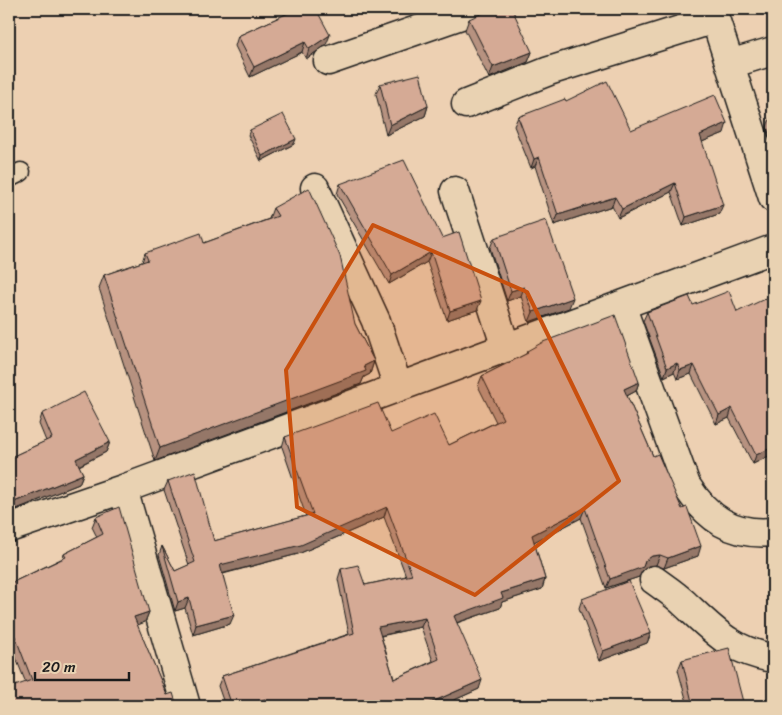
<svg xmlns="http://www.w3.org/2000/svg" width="782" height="715" font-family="Sriracha,sans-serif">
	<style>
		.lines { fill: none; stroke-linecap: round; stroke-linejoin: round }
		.service-casing { stroke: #1c1c1c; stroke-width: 21 }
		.minor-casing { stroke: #1c1c1c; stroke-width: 31 }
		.service { stroke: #e9d2b2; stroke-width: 18 }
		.minor { stroke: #e9d2b2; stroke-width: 28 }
		.wall { fill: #b79280; stroke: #1c1c1c; fill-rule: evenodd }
		.shaded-wall { fill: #957768; stroke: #1c1c1c }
		.building { fill: #d5aa95; stroke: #1c1c1c; fill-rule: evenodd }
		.marked { fill: #c9500e; fill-opacity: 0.2; stroke: #c9500e; stroke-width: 4; stroke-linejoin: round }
	</style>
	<rect width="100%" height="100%" fill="#edd0b2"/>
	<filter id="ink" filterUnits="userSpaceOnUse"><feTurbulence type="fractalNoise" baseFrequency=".02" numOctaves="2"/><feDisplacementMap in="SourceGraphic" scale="10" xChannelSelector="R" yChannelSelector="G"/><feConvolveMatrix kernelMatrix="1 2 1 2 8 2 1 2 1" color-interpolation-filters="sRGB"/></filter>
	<g filter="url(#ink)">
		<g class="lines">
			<defs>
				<path id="service" d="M9,178L21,172"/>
				<path id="minor" d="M712,9L773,198
					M328,61L478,9
					M730,64L773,51
					M466,104L549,71L715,19
					M315,188L376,321L398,387
					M455,191L506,348
					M621,305L686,485C707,518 732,536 773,532
					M123,489L186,706
					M9,528L123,489L773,249
					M654,580C665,588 676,595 685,604C714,631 733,652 773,658"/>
			</defs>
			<use href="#service" class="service-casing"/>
			<use href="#minor" class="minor-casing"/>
			<use href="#service" class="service"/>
			<use href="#minor" class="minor"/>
		</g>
		<path class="wall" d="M297,9L326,45L306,59L302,52L250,77L235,46L238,36Z
			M469,19L532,52L528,62L489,78L465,30Z
			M380,84L428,106L425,116L386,135L376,94Z
			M566,101L631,130L724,133L702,142L719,214L683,226L671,192L618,218L612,206L554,225L535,166L531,168L514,126L518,117Z
			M773,117V148L767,127L770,118Z
			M250,130L294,144L261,161L248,135Z
			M340,184L442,238L477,310L447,320L427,262L389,284L337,194Z
			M273,208L355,324L374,361L370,374L364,377L361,384L155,461L99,288L104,275L142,262L145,253L204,243L269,219Z
			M494,238L569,308L529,322L521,296L507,301L490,248Z
			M693,305L773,454L753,464L729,418L716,424L691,374L677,379L674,372L664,377L643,321L647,312Z
			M527,351L639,382L636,391L627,396L653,456L698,556L664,568L656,565L648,566L642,571L639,577L606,588L581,518L534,542L545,579L542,589L502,602L500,608L457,623L479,689L441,706H225L218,686L222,676L349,634L338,579L341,569L365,585L406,576L384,517L298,554L223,574L230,624L193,635L185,608L175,611L159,555L162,546L175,571L189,565L164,490L168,481L214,541L306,516L282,447L285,437L391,433L449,445L496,422L478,386L482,376L526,354ZM421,627L433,661L394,679L381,636Z
			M42,414L110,442L106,452L79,466L83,474L79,484L9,512V458L46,441L39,424Z
			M96,517L149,612L145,622L137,625L167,695L177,706L26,683L11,646L9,647V584L63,558L64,554L97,537L92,527Z
			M582,599L651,633L647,643L599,661L579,608Z
			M682,660L743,702L741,706H688L678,670Z"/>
		<path class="shaded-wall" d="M330,35L326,45L306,59L309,49Z
			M305,42L302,52L250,77L254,67Z
			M532,52L528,62L489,78L493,67Z
			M428,106L425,116L386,135L390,125Z
			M727,123L724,133L697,144L700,135Z
			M296,139L294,144L261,161L262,156Z
			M539,157L535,166L531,168L534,159Z
			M675,183L671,192L618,218L622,209Z
			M615,197L612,206L554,225L558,215Z
			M723,205L719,214L683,226L686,217Z
			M431,252L427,262L389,284L392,275Z
			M524,287L521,296L507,301L511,291Z
			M573,298L569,308L529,322L533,312Z
			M481,301L477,310L447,320L450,311Z
			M374,361L370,374L364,377L361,384L155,461L160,448L364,366Z
			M677,363L674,372L664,377L667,368Z
			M694,365L691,374L677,379L680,370Z
			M639,382L636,391L621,399L624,389Z
			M732,408L729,418L716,424L719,415Z
			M110,442L106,452L72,469L76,459Z
			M773,447V454L753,464L756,455Z
			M83,474L79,484L9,512V504Z
			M387,507L384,517L298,554L217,575L220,565Z
			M585,508L581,518L528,545L532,535Z
			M701,546L698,556L664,568L668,558Z
			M660,555L656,565L648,566L642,571L639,577L606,588L610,579L645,561L652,556Z
			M545,579L542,589L502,602L500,608L450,625L454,616L501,593Z
			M189,598L185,608L175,611L178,602Z
			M149,612L145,622L130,628L134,617Z
			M234,615L230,624L193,635L196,625Z
			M425,618L421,627L374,637L378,627Z
			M651,633L647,643L599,661L603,651Z
			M15,636L11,646L9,647V637Z
			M482,680L479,689L441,706H423Z
			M265,699L262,706H243Z
			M743,702L741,706H724Z"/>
		<path class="building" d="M297,9H316L330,35L309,49L305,42L254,67L238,36Z
			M492,9H512L532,52L493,67L469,19Z
			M420,74L428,106L390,125L380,84Z
			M607,81L631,130L715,95L727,123L700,135L723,205L686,217L675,183L622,209L615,197L558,215L539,157L534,159L518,117L565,99L566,101Z
			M283,114L296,139L262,156L250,130Z
			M773,117V128L770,118Z
			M404,160L442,238L459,232L481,301L450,311L431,252L392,275L340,184Z
			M309,188L340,256L355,324L374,361L364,366L366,371L160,448L104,275L148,260L145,253L201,233L204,243L278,216L273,208Z
			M546,220L573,298L533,312L524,287L511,291L494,238Z
			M729,291L737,312L773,295V447L756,455L732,408L719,415L694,365L680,370L677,363L667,368L647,312L689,296L693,305Z
			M615,315L639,382L624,389L653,456L658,454L682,509L687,507L701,546L668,558L660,555L652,556L645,561L643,567L610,579L585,508L532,535L545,579L501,593L503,598L454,616L482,680L423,706H267L265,699L243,706H232L222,676L354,633L341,569L358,565L365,585L412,575L387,507L301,545L220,565L234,615L196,625L189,598L178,602L162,546L175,571L195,562L168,481L195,471L214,541L313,514L285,437L378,403L391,433L434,414L449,445L503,419L482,376L528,353L527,351L543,342ZM425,618L439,659L394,679L378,627Z
			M84,392L110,442L76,459L83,474L9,504V458L52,438L42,414Z
			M119,507L149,612L134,617L167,695L173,693L177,706H9V688L32,680L15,636L9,637V584L66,557L64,554L103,534L96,517Z
			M629,581L651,633L603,651L582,599Z
			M729,648L743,702L724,706H693L682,660Z"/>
	</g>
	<path class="marked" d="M373,225L527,292L619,481L475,595L297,507L286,370Z"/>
	<rect width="782" height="715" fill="none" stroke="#e9d2b2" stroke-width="30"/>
	<rect x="15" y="15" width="752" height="685" fill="none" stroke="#1c1c1c" stroke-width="2" filter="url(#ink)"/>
	<path d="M35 672v8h94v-8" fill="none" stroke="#1c1c1c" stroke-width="2.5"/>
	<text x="42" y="672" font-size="15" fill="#1c1c1c" stroke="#e9d2b2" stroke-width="4" paint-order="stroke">20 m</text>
</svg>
